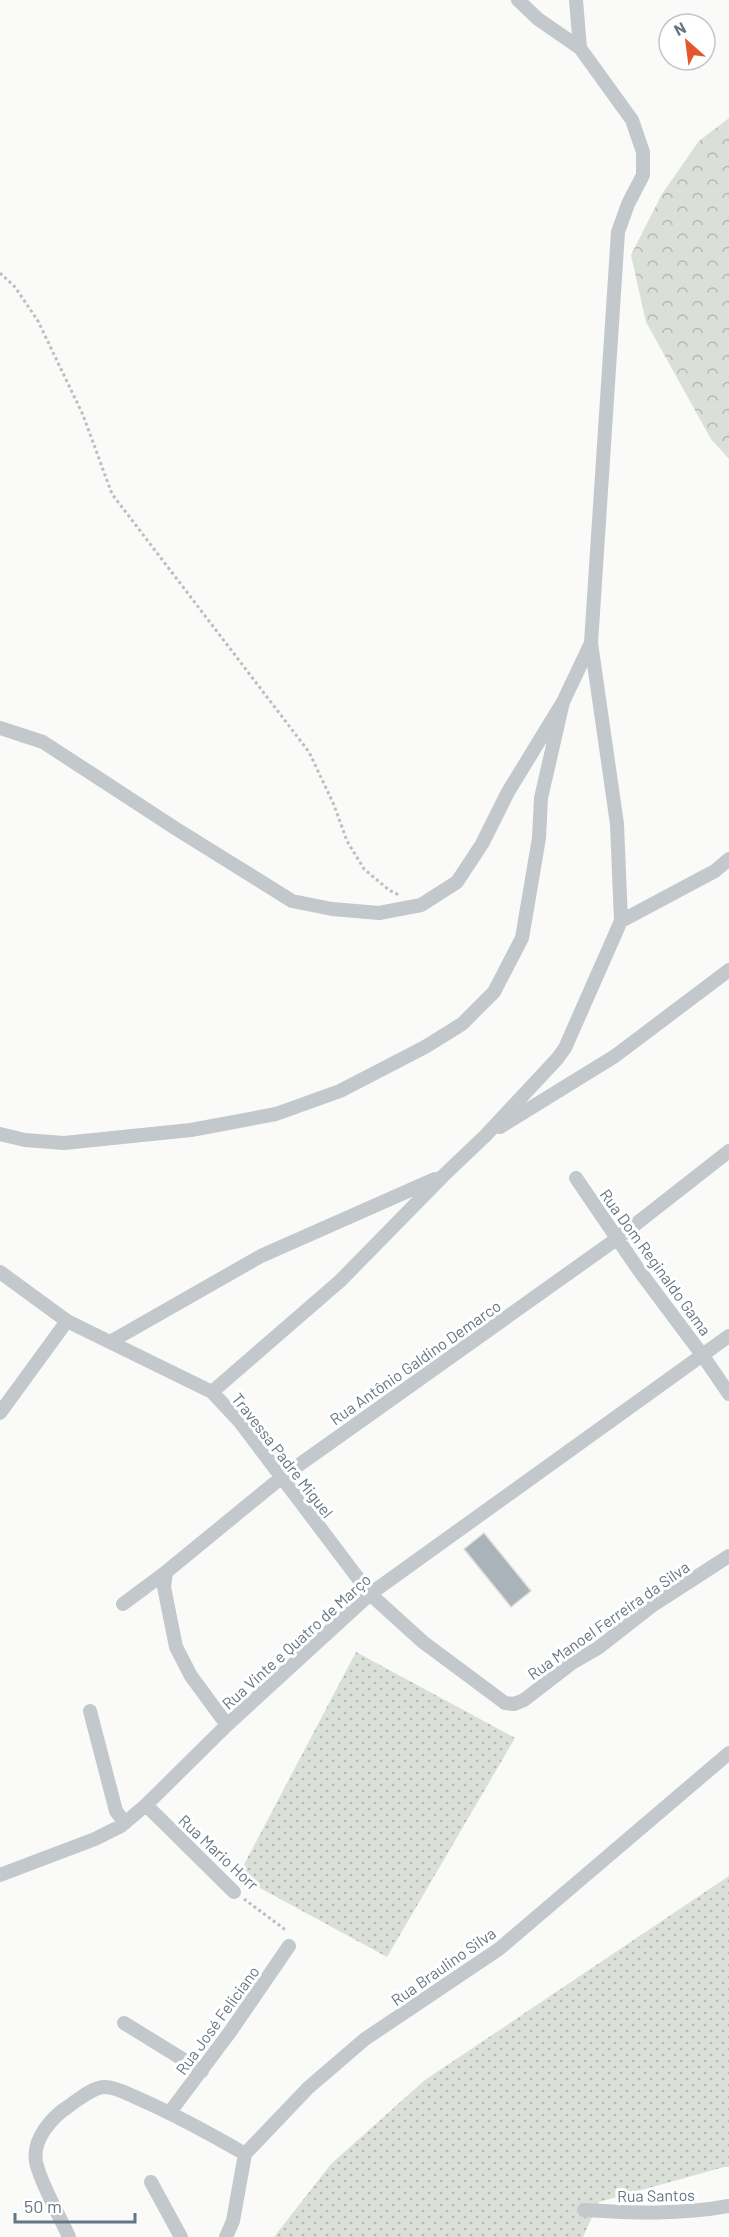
<svg xmlns="http://www.w3.org/2000/svg" width="729" height="2237" font-family="Barlow,sans-serif">
	<style>
		.forest { fill: url(#forest-crowns) }
		.park { fill: url(#park-dots) }
		.building { fill: #aab3b9; stroke: #dcdcda; stroke-width: 1.5 }
		.lines { fill: none; stroke-linecap: round; stroke-linejoin: round }
		.path { stroke: #bbbfc2; stroke-width: 3; stroke-dasharray: 3 3; stroke-linecap: butt }
		.minor { stroke: #c3c8cc; stroke-width: 14 }
		.labels { text-anchor: middle; dominant-baseline: central; stroke-width: 6; stroke-linejoin: round; paint-order: stroke }
		.street-label { font-size: 16px; fill: #657683; stroke: #fff }
	</style>
	<defs>
		<pattern id="forest-crowns" width="20" height="18" patternUnits="userSpaceOnUse" patternTransform="scale(1.5)"><rect width="20" height="18" fill="#dadfd7"/><path d="M2 6a3 3 0 1 1 6 0M12 15a3 3 0 1 1 6 0" fill="none" stroke="#b4b9b4"/></pattern>
		<pattern id="park-dots" width="8" height="8" patternUnits="userSpaceOnUse" patternTransform="scale(1.5)"><rect width="8" height="8" fill="#dadfd7"/><path d="M2 2h.1M6 6h.1" fill="none" stroke="#b4b9b4" stroke-width="1.8" stroke-linecap="round"/></pattern>
	</defs>
	<rect width="100%" height="100%" fill="#fafaf8"/>
	<path class="forest" d="M729,118V459L711,439L646,322L631,255L662,194L699,141Z"/>
	<path class="park" d="M356,1652L515,1738L387,1957L238,1876Z
		M729,1876V2167H724L599,2202L583,2237H274L331,2164L425,2080Z"/>
	<path class="building" d="M484,1533L531,1591L511,1607L464,1549Z"/>
	<g class="lines">
		<path class="path" d="M0,273L15,287L38,321L83,415L112,494L309,752L334,805L347,841L364,869L389,890L399,895
			M244,1899L287,1931"/>
		<path class="minor" d="M576,0L580,48
			M0,728L43,742L178,830L292,901L332,909L379,913L421,905L457,882L482,844L508,792L563,702L591,643
			M621,921L715,871L729,859
			M500,1127L615,1056L729,970
			M0,1134L25,1140L64,1143L191,1130L276,1114L340,1091L425,1047L462,1024L494,992L522,938L539,838L541,798L563,702
			M576,1178L638,1269L703,1356L729,1394
			M0,1272L67,1321L212,1392L240,1422L370,1594L423,1642L505,1703L514,1704L524,1700L572,1663L598,1648L653,1605L729,1556
			M110,1342L261,1256L435,1179
			M212,1392L340,1281L443,1176L485,1136L557,1059L565,1048L621,921L617,824L591,643L618,232L628,204L643,175V152L632,120L580,48L538,19L518,0
			M0,1413L67,1321
			M166,1572L164,1587L176,1647L191,1676L227,1725
			M123,1604L166,1572L282,1477L618,1238L729,1151
			M90,1711L116,1811L125,1823
			M146,1805L234,1892
			M0,1875L95,1839L121,1826L146,1805L227,1725L370,1594L729,1336
			M124,2023L202,2071
			M170,2112L230,2032L289,1946
			M151,2182L181,2237
			M584,2210C633,2213 681,2215 729,2206
			M69,2237C60,2217 40,2182 36,2162C32,2139 52,2117 69,2106C79,2099 93,2087 105,2087C115,2087 126,2093 135,2097C174,2114 209,2133 245,2154
			M226,2237L233,2221L245,2154L308,2088L365,2039L499,1949L729,1753"/>
	</g>
	<g class="labels">
		<g class="street-label">
			<text transform="translate(656 1262) rotate(54)">Rua Dom Reginaldo Gama</text>
			<text transform="translate(415 1362) rotate(-35)">Rua Antônio Galdino Demarco</text>
			<text transform="translate(283 1455) rotate(52)">Travessa Padre Miguel</text>
			<text transform="translate(608 1620) rotate(-35)">Rua Manoel Ferreira da Silva</text>
			<text transform="translate(296 1641) rotate(-42)">Rua Vinte e Quatro de Março</text>
			<text transform="translate(219 1852) rotate(43)">Rua Mario Horr</text>
			<text transform="translate(443 1966) rotate(-35)">Rua Braulino Silva</text>
			<text transform="translate(217 2020) rotate(-54)">Rua José Feliciano</text>
			<text transform="translate(656 2195) rotate(-1)">Rua Santos</text>
		</g>
	</g>
	<g transform="translate(687 42) rotate(332)"><circle r="28" fill="#ffffff" stroke="#c1c8cd" stroke-width="1.5"/>
	<path d="M0-4.5L10 22L0 15L-10 22Z" fill="#e4572e"/>
	<text y="-9" font-size="16" font-weight="bold" text-anchor="middle" fill="#657683">N</text>
	</g>
	<path d="M15 2213v9h120v-9" fill="none" stroke="#657683" stroke-width="3"/>
	<text x="24" y="2213" font-size="18" fill="#657683" stroke="#ffffff" stroke-width="4.5" paint-order="stroke">50 m</text>
</svg>
